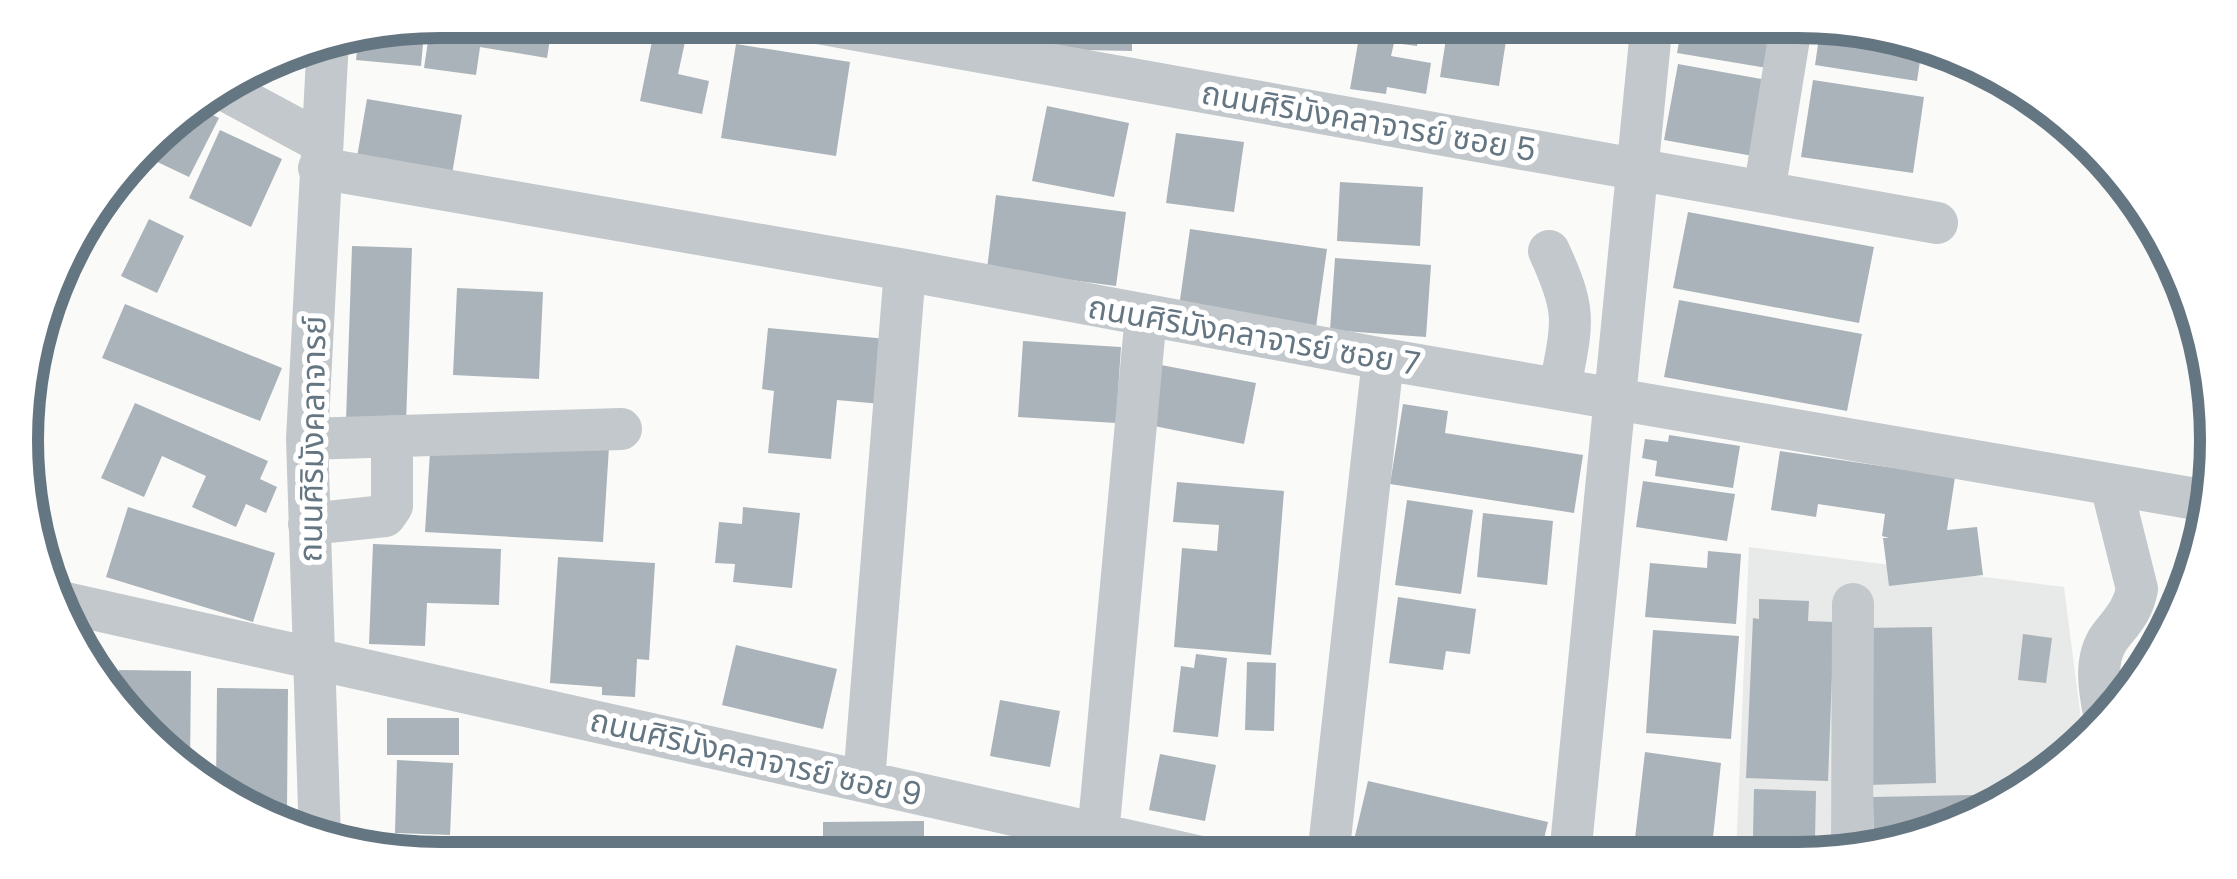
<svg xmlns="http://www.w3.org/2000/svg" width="2237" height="879" font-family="Poppins,'Noto Sans Thai',sans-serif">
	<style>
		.built { fill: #e8e9e9 }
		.building { fill: #aab3b9 }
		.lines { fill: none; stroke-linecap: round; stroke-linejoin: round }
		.minor { stroke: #c3c8cc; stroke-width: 42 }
		.labels { text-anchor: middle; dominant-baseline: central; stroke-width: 10; stroke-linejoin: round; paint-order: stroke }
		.street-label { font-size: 32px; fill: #657683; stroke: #fff }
		.rim { fill: none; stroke: #657683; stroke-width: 12 }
	</style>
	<rect width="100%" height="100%" fill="#fafaf8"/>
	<path class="built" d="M1749,547L2064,587L2084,743L2074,755L1959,827L1853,855L1736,856Z"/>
	<path class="building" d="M440,20H553L547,58L480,47L476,75L424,68L431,21Z
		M940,20H1035V29H940Z
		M1039,20H1132V51L1039,49Z
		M1362,20H1421L1417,46L1394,43L1391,56L1431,63L1426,94L1387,87L1386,94L1350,89Z
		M1449,20H1570L1566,43L1507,34L1499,86L1440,77Z
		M1683,20H1788L1779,70L1677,53Z
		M425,22L421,66L356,60L359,33Z
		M1821,24L1923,41L1917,81L1815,65Z
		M653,36L685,42L678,74L709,81L702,114L640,101Z
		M736,44L850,62L836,156L721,138Z
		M1678,64L1778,82L1764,158L1664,140Z
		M1813,80L1924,97L1913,173L1801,157Z
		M367,99L462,115L451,180L356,163Z
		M194,106L219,118L189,177L151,159L171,119Z
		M1047,106L1129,123L1114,197L1032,181Z
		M220,130L282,159L251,227L189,198Z
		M1176,133L1244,142L1234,212L1166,203Z
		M1340,182L1423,187L1420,246L1337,241Z
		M996,195L1126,212L1116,286L987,269Z
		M1688,212L1874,247L1859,323L1673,288Z
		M149,219L184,236L157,293L121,276Z
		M1190,229L1327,249L1316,327L1179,307Z
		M352,246L412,248L406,423L346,421Z
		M1335,258L1431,265L1426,337L1330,330Z
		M457,288L543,292L539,379L453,375Z
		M1679,300L1862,334L1847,411L1664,377Z
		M125,304L282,368L260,421L102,358Z
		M768,328L898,340L892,405L837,400L831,459L768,453L774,391L762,389Z
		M1023,341L1121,347L1116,423L1018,417Z
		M1161,365L1256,383L1244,444L1149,425Z
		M135,403L268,461L260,479L277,487L266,513L246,504L236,527L192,507L206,476L162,456L144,497L101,478Z
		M1403,404L1448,411L1445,433L1583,455L1574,513L1390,484Z
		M1669,435L1740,446L1733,488L1655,476L1657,461L1642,458L1645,439L1668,442Z
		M431,436L609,447L603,542L425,532Z
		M1780,451L1955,477L1947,530L1977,527L1983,575L1889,586L1883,538H1889L1882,536L1885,514L1818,504L1816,517L1771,510Z
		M1643,481L1735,494L1727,541L1636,527Z
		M1177,482L1284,491L1271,655L1174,647L1182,548L1217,551L1219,525L1173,522Z
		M1407,500L1473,510L1461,594L1395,585Z
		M128,507L275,553L253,622L106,577Z
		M743,507L800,513L792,588L733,582L735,564L715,563L719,522L742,524Z
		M1483,513L1553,521L1547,585L1477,577Z
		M373,544L501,549L499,605L427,603L425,646L369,644Z
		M1708,551L1741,554L1736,624L1645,617L1650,563L1707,568Z
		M558,557L655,563L649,660L637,659L635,697L602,695V687L550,683Z
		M1398,597L1476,609L1470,654L1446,651L1443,670L1389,663Z
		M1759,599L1809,601L1808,621L1834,622L1828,781L1746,778L1753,618L1759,619Z
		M1932,627L1936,783L1867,785L1863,628Z
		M1653,630L1739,636L1731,739L1646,733Z
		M2023,634L2052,638L2046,683L2018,680Z
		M736,645L837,669L823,729L722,705Z
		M1196,654L1227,658L1218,737L1173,732L1181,666L1194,668Z
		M1247,662L1276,663L1274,731L1245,730Z
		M119,670L191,671L190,765H177L118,702Z
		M217,688L288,689L287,811H257L216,789Z
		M1000,700L1060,711L1050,767L990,756Z
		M387,718H459V755H387Z
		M1645,752L1721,763L1711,856H1599L1600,844L1634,847Z
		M1160,754L1216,765L1205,821L1149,810Z
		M397,760L453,763L450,835L395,833Z
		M181,769L210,770V786L184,772Z
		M1368,781L1548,822L1540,856L1350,857Z
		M1754,789L1816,791L1815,839L1753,837Z
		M1973,795V818L1959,827L1874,850L1873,797Z
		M924,821V840L1018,839V857L823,858V822Z
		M697,848L733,857V858H695Z"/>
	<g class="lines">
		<path class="minor" d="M801,20L1937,223
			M223,89L321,142
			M319,168L905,270L1383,359L2190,498
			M1764,192L1792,20
			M1549,251C1578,314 1572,322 1560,388
			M2215,407L2216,413
			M307,439L621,429
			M309,524L385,516L392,506V436
			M61,602L1201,857
			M2105,719C2100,694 2093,661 2109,638C2122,621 2133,611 2137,589L2111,485
			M864,781L905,270
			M1098,835L1146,315
			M320,839L307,439L328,39
			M1852,855L1853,604
			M1570,856L1652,20
			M1328,857L1383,359"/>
	</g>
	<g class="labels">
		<g class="street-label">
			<text transform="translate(1369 121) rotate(10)">ถนนศิริมังคลาจารย์ ซอย 5</text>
			<text transform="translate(1254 335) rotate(10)">ถนนศิริมังคลาจารย์ ซอย 7</text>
			<text transform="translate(312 439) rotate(-89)">ถนนศิริมังคลาจารย์</text>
			<text transform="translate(756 757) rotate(13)">ถนนศิริมังคลาจารย์ ซอย 9</text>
		</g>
	</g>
	<path d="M0 0H2237V879H0ZM440 38H1798A402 402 0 0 1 2200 440V440A402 402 0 0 1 1798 842H440A402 402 0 0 1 38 440V440A402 402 0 0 1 440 38Z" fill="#fff" fill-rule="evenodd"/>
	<path class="rim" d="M440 38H1798A402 402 0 0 1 2200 440V440A402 402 0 0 1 1798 842H440A402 402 0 0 1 38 440V440A402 402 0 0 1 440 38Z"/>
</svg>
